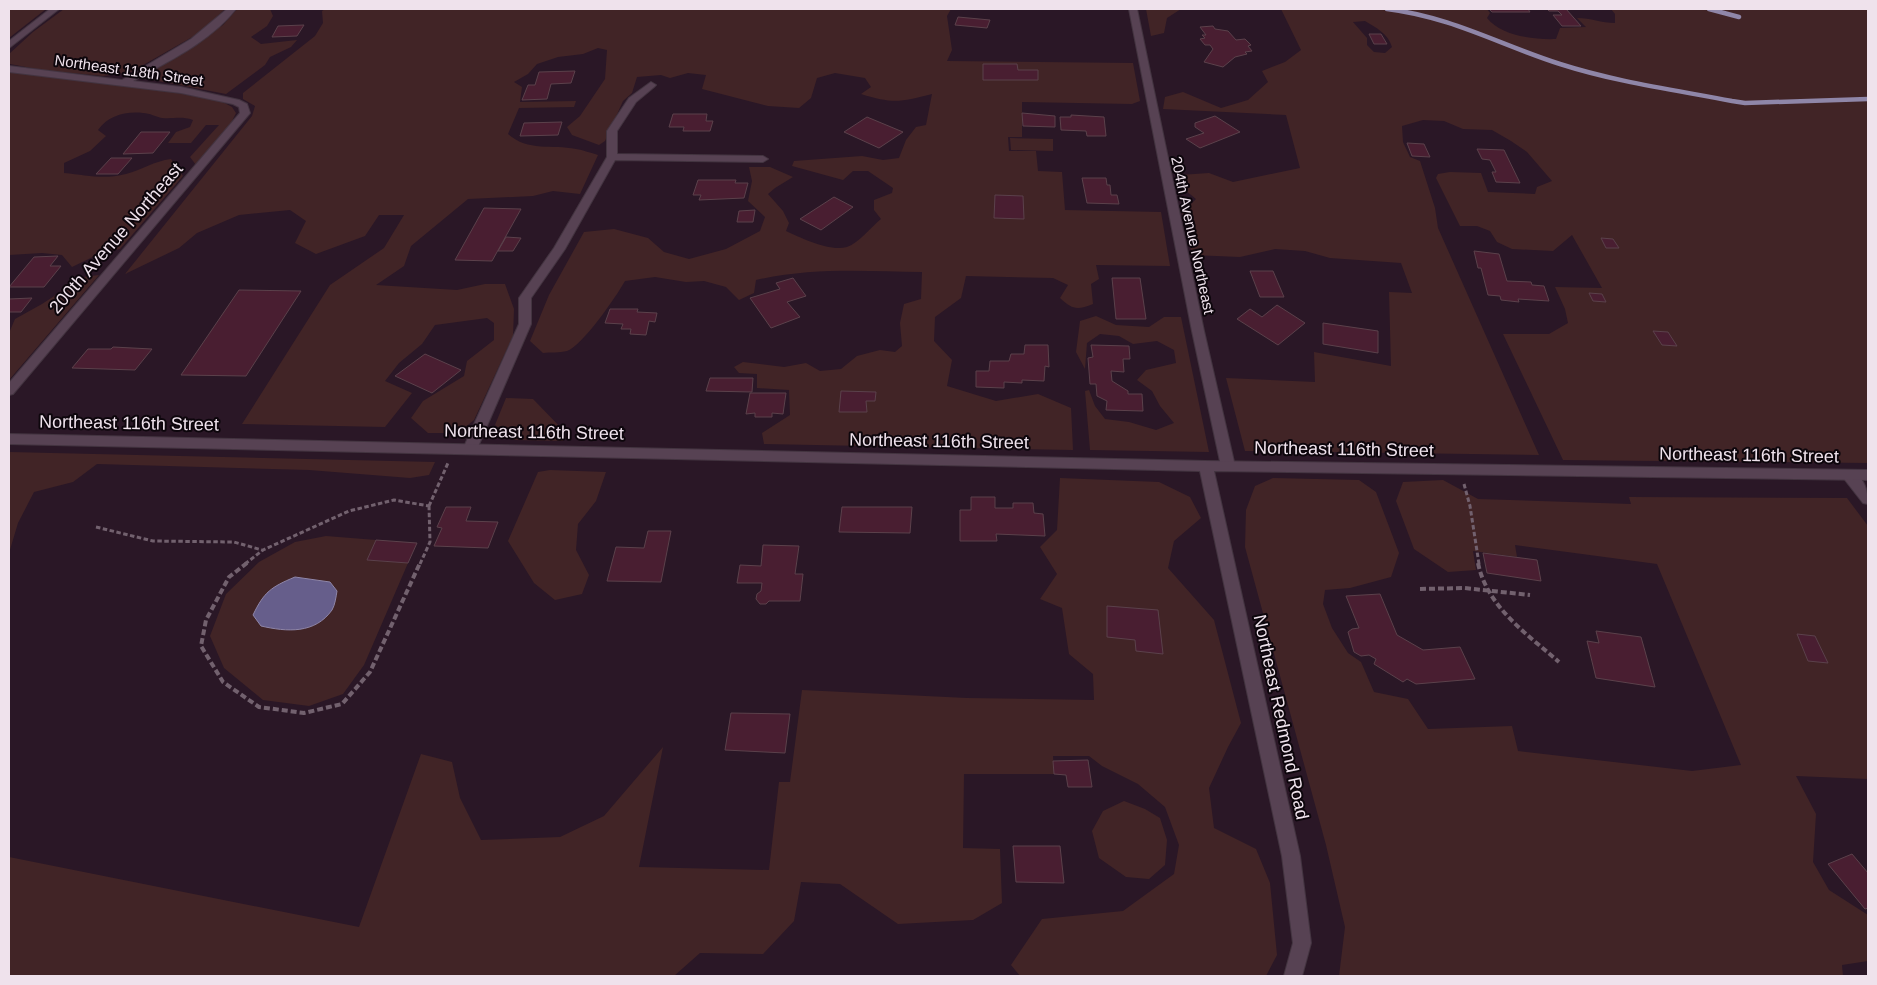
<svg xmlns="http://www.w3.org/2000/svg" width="1877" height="985" font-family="Arial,sans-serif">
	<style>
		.green { fill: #412426; fill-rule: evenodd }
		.water { fill: #665e8b; stroke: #8f86a8 }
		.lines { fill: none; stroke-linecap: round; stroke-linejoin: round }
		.stream { stroke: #8f86a8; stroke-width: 4.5 }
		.building { fill: #491e31; stroke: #5b414b }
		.minor-casing { stroke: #433440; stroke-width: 2 }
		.tertiary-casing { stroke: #433440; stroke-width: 2 }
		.path-far1 { stroke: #72616e; stroke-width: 3; stroke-dasharray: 4.5 2.5; stroke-linecap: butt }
		.path { stroke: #72616e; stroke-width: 4; stroke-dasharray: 6 3; stroke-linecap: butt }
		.minor { fill: #574253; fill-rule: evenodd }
		.tertiary { fill: #574253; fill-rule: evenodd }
		.labels { text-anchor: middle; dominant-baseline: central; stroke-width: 4; stroke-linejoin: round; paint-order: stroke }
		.far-street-label { font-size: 15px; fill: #efe2ec; stroke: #0d060c }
		.street-label { font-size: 18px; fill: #efe2ec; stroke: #0d060c }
	</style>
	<rect width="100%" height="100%" fill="#2a1726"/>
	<path class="green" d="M9,9H46L9,38Z
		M64,9H225L201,32L131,72L103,76L42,70L10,64L9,54L33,32Z
		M237,9H270L273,16L267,26L251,37L261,44L297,40L291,47L270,57L265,65L226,94L148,79L149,73L223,25Z
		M325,9H951L947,16L952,50L947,61L1133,63L1140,101L1132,104L1022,102V137H1008L1009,151H1036L1038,171L1062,172L1065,210L1161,212L1170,266L1096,265L1099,279L1091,284L1093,304C1077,310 1073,310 1060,298L1068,285L1053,278L966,276L961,298L935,317L934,341L952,360L947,386L996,401L1038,394L1071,408L1073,450L764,444L762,433L790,415L789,390L757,388V374L739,373L734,367L743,362L784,367L806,363L820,371L841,369L857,356L880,350L895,352L902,346L900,323L904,304L921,299L922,272C867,271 811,267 756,280L754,293L739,300L726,287L704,281L686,282L655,277L625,281C616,297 583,345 567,351C560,353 550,352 543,353L530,341L549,295L584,232L614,229L648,238L664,252L689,259L726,249L760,231L765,217L748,201L752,181L749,167H770L793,177L775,188L768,194L783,211L789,223L786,231C801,238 830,252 847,247C859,243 871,227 881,219L874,210V200L892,193L893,188L868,171H853L843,180L792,166L794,161L862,156L883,160L899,158L906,140L916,127L926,125L932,94C901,102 893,104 861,94L871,87L865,78L835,73L817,78L811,98L799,108L768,106L702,89L706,75L688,73L670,78L661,75L637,77L632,93L623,101L605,141L599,145L572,135L567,127L580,116L605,79L607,50L598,48L583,54L558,57L537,64L528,74L514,82L522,87L520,102L576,101L574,107L519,108L508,134C528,152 552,144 576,149C583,150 591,153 598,155L580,194L553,191L533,196L468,199L411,246L404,266L376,285L457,290L485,284H505L514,309L513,336L474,420L458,433H428L411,418L423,401L464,376L467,361L494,340V323L487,318L435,325L422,344L399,363L385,381L412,393L385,427L242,424L330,285L384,248L404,215H379L365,236L316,254L295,243L306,221L290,210L239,215L197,233L179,248L125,274L252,116L255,106L243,99V93L315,36L323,23L322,11Z
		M1146,9H1181L1167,18L1164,33L1151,36Z
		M1281,9H1487L1490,13L1487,18C1501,36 1535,40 1556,39L1560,28L1586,27L1577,18C1591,18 1601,23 1615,23V14L1611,9H1868V463L1563,460L1503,334H1549L1568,323L1565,309L1555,287L1602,288L1572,235L1553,251L1512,249L1497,242L1490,231L1477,226H1460L1436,178L1438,174L1450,172L1481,173L1488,192L1535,194L1537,187L1552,181L1527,152L1511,141L1492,130L1463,129L1444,121L1423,120L1402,126L1403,142L1410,157L1420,161L1435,208L1438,228L1539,455L1245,451L1226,378L1315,382L1314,352L1391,366L1389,292L1412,293L1401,263L1330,258L1305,251L1275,249L1240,257L1192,255L1182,213L1196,199L1185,190L1180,175L1209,173L1233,182L1300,168L1286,115L1163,109L1165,97L1183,92L1221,108L1248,100L1268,82L1262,71L1285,62L1301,50ZM1365,21C1376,28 1388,33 1392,47L1385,53L1374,52L1367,45V38L1353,22Z
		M9,72L158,90L219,100L232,107L236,113L230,125L196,165L190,157L219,125H206L191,143H168L176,132L190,127L193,120C181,116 175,119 162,118C156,117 150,113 143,113C125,111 108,116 98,130L106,136L90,151L64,163V173C87,175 103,180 126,174C142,170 154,161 171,159L183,176L120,249L101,253L72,267L62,255L42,253L9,255Z
		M1010,138L1053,139V151L1011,150Z
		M99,275L9,380V333L15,319L42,304L83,277Z
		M1096,316L1116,325L1149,327L1164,317H1181L1209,452L1090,450L1085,391L1089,390L1095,406L1105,419L1129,422L1156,430L1174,423L1160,406L1152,391L1137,380L1146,370L1176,363L1174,350L1157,341L1133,344L1119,336L1100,334L1087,343L1085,369L1076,352L1080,321Z
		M506,398L533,399L565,432L563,441L514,440L495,425Z
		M9,452L435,462L429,475L410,478L309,470L97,464L73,482L34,492L18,523L9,553Z
		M550,470L606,472L596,501L578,524L576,550L589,575L582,594L555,600L534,583L508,541L538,472Z
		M1060,478L1159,482L1190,497L1201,518L1174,541L1168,568L1214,620L1241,723L1228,747L1209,788L1214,828L1256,849L1270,883L1277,955L1266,976H1020L1011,965L1042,919L1123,911L1174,874L1179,845L1165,807L1138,784L1102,766L1089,756H1053L1054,774H964L963,848L1000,849L1002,903L973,920L898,924L840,884L801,882L794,921L763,954L700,953L674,976H9V857L359,927L421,754L452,762L460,798L481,840L560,837L604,816L663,747L639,867L769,870L779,782H790L802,690L967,698L1094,700L1093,674L1069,654L1062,608L1040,599L1057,574L1040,547L1057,530Z
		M1273,478L1359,480L1376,492L1399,553L1391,577L1350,588L1325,590L1323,604L1332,628L1348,653L1361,662L1374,692L1408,699L1428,729L1512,726L1518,751L1692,771L1741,765L1657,564L1515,545L1517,557L1473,551L1476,570L1448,572L1414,549L1396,501L1403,482L1443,480L1478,499L1631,504L1629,497L1847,498L1868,526V779L1796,776L1816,814L1813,862L1829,890L1868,915V961L1842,965L1843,976H1339L1345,927L1326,845L1245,547L1246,510L1255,486Z
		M326,536L376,540L368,560L408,563L364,665L343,694L309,706L263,700L224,668L210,636L226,594L259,562L295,542Z
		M1124,801L1145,809L1160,818L1167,840L1165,865L1149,879L1126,877L1099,858L1092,831L1103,811Z"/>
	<path class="water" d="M295,577L330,582L337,591C336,597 335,605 332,610C315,634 287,632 261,626L253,615C264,592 271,587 295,577Z"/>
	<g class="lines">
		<path class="stream" d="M1387,9C1452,17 1500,45 1560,64C1616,82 1675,90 1732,101L1745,103L1868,99
			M1709,9L1739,17"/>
	</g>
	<path class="building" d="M1489,9H1528L1530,12H1492Z
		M1547,9H1566L1581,26H1562L1553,15H1562L1558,11H1549Z
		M958,17L990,20L987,28L955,25Z
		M304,25L297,36L272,37L278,26Z
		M1213,26L1215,29L1228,31L1236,40L1245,39L1251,45L1248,46L1252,51L1245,52L1247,54L1235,57L1223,67L1204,62L1213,49L1210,45H1205L1200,39L1205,38L1202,35H1206L1200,27Z
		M1369,34H1381L1387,44H1374Z
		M983,64H1017L1018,70H1038V80H983Z
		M575,71L571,83L551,84L547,99L522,100L528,85H535L539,72Z
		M1022,113L1055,116V127L1023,126Z
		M673,114H707L706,121H713L710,131H683L684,127H669Z
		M1071,115L1104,117L1106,136H1087L1086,131L1061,130L1060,117H1071Z
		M1215,116L1240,132L1200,148L1186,139L1204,133L1195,127V123Z
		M867,117L903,132L879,148L844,132Z
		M562,122L558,135L520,136L524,123Z
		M141,132H170L153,153L123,154Z
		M1407,143L1424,144L1430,157L1412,156Z
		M1477,149L1504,150L1520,183L1496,182L1492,172H1496L1490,160L1482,159Z
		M111,158H132L118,174H96Z
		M1082,178H1106L1107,185H1110L1111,195H1117L1119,204L1087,203Z
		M698,180H736L735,183H748L744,198L699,200L701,195H693Z
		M995,195L1023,196L1024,219L994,218Z
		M834,197L853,207L821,230L800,219Z
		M484,208L521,209L492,261L455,260Z
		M755,210L753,222H737L739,211Z
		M506,237L521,238L513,251H498Z
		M1601,238L1613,239L1619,248H1606Z
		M1474,251L1499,254L1507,281L1531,282L1532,285L1544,286L1549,301L1518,299L1519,302L1501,300L1500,296L1488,295L1481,268H1478Z
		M58,256L50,266H61L44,287H9L34,257Z
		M1250,271H1273L1284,297H1260Z
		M793,278L806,296L787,302L800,317L771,328L750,298L780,289L776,283Z
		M1112,278H1140L1146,319H1116Z
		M239,290L301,291L246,376L181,375Z
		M1589,293L1602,294L1606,302L1593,301Z
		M32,298L21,312H9V299Z
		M1277,305L1305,323L1278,345L1237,319L1250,309L1262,317Z
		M610,309H638L637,312L657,313L655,322L649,321L646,335L630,334L631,329H621L623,324L605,323Z
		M1323,323L1378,331V353L1323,344Z
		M1653,331L1668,332L1677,346L1662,345Z
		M1025,345H1048L1049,367L1045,366L1044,381L1022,380V383L1004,382V388L976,387V371H989L990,361H1009L1011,354H1024Z
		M1091,345L1129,346L1130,359H1123L1124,372L1111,371L1112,381L1128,391V394H1142L1143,411L1106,410L1107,401L1097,396L1096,384H1090L1088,358L1093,357Z
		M113,347L152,349L135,370L72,368L88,349H111Z
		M425,354L461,370L432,393L395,376Z
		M710,378H753L752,392L706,391Z
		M841,391L876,392L875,401H866L867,412H839Z
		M750,393H786L783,414L772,413V417H755V413L746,414Z
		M971,497H995V508H1013V503H1033L1034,513L1043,514L1045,536L996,534L997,541H960V510H971Z
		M446,507H471L466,521L498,522L488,548L434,546L442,528L437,527Z
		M842,507H912L910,533L839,532Z
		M648,531H671L661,582L607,581L616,547L644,548Z
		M376,540L417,543L408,563L367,560Z
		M763,545L799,546L795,574H803L800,601H769L766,604H760L756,599L757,594L761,591L762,583H737L740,565L761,566Z
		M1483,553L1537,560L1541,581L1487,573Z
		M1380,594L1397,635L1423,650L1460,647L1475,679L1416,684L1407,679L1403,682L1374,664L1376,659L1369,655L1361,656L1354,652L1348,632L1352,629L1359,628L1346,596Z
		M1107,606L1158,610L1163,654L1136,651L1135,640L1107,637Z
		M1596,631L1641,637L1655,687L1596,678L1587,641L1599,643Z
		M1797,634L1815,636L1828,663L1808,661Z
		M731,713L790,714L785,753L725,750Z
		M1088,760L1092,787H1068L1066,775L1054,774L1053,761Z
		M1013,846H1060L1064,883L1016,882Z
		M1852,854L1868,873V908L1865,909L1828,864Z"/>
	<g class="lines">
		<defs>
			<path id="minor" d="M50,9H59L9,48V41Z
				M227,9H236C210,42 169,61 133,81L181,87L239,100L247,104L250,113L13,394L9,395V383L240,113L239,107L233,104L181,93L9,72V66L122,80L191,39Z
				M1129,9H1137L1204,331L1235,466L1233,470H1223L1221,466L1192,331Z
				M651,82L656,85L654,87L636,102L617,131V154L763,156L768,159L763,162L615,160L565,249L531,298V324L477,449L475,453H465L463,449L519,324V298L554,248L607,157V131L629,98Z
				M1850,471C1864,475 1868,491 1868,504L1863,503L1845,480L1843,476L1845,472Z"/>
			<path id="tertiary" d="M9,434L1206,461L1868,470V480L1214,471L1300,856L1311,943L1302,976H1284L1293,943L1282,856L1200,471L9,444Z"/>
		</defs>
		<use href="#minor" class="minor-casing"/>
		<use href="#tertiary" class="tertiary-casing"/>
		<path class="path-far1" d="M1464,484L1470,506L1479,564
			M429,506L448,463
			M96,527L153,541L234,542L262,550
			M245,564L263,550L349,511L394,500L429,506
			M420,564L430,542L429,506"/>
		<path class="path" d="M247,563L229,577L206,620L201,646L223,682L259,707L304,713L342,704L370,672L420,563
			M1478,563C1487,607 1527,634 1559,662
			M1420,589L1464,588L1530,595"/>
		<use href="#minor" class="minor"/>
		<use href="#tertiary" class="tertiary"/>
	</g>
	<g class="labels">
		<g class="far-street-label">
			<text transform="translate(129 70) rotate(8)">Northeast 118th Street</text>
			<text transform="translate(1193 235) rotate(78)">204th Avenue Northeast</text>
		</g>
		<g class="street-label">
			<text transform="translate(116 238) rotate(-49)">200th Avenue Northeast</text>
			<text transform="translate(129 423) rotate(1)">Northeast 116th Street</text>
			<text transform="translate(534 432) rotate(1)">Northeast 116th Street</text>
			<text transform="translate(939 441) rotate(1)">Northeast 116th Street</text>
			<text transform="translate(1344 449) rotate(1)">Northeast 116th Street</text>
			<text transform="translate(1749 455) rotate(1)">Northeast 116th Street</text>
			<text transform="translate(1281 717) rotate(78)">Northeast Redmond Road</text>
		</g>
	</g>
	<rect width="1877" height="985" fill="none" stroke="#efe2ec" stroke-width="20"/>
</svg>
